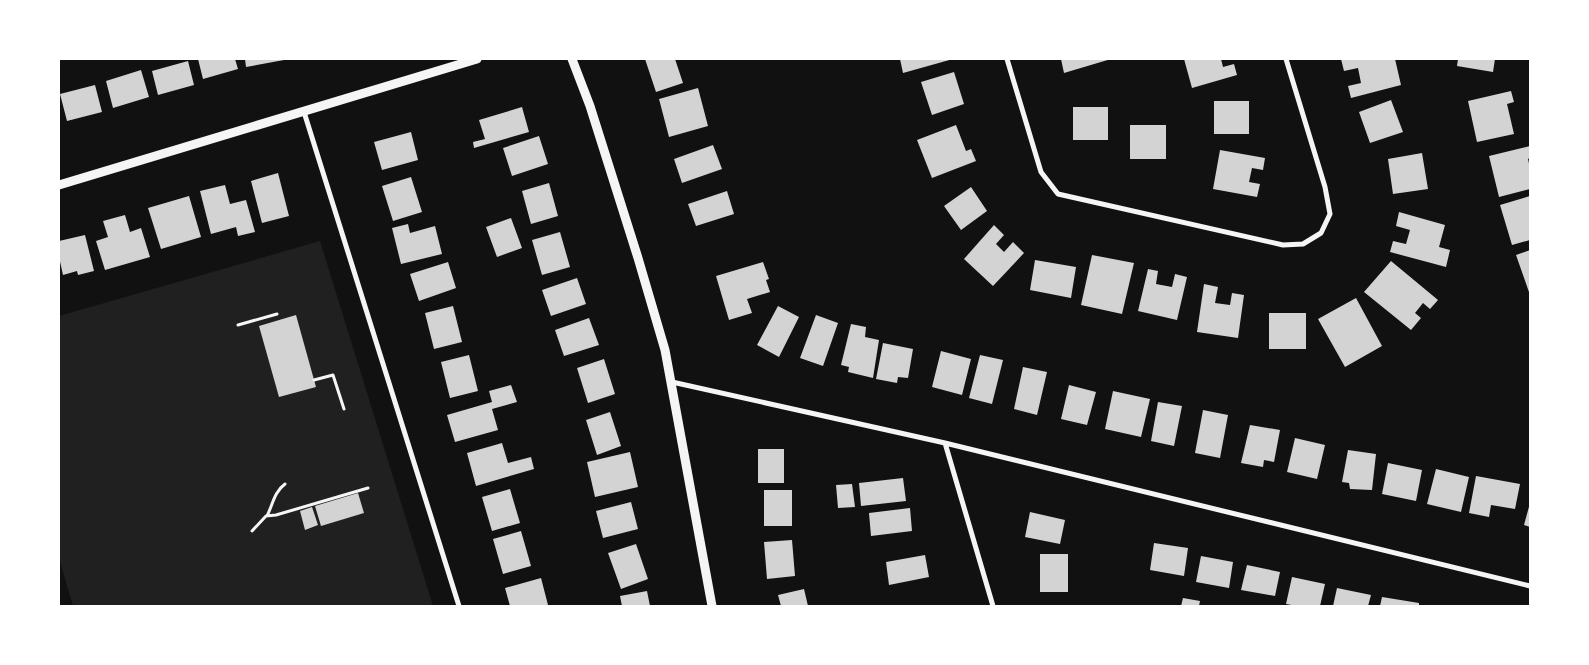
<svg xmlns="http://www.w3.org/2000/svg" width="1589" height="665" font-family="'Sofia Sans Condensed',sans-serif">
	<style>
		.green { fill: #202020 }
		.building { fill: #d3d3d3 }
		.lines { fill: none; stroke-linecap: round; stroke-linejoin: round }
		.path { stroke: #f5f5f5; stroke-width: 3 }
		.minor { stroke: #f5f5f5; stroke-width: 5 }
		.tertiary { stroke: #f5f5f5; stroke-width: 9 }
	</style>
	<rect width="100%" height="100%" fill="#111"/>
	<path class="green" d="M320,241L433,606H73L59,558V316Z"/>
	<path class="building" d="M198,59H235L238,69L203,79Z
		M245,59H284V60L246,67Z
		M645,59H675L683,83L656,92Z
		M900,59H953L903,73Z
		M1061,59H1111L1064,73Z
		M1184,59H1221L1223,67L1234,64L1237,75L1192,88Z
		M1341,59H1395L1401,85L1351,98L1348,86L1361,83L1358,68L1344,71Z
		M1458,59H1495L1493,72L1457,66Z
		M188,61L194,85L158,95L152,71Z
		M141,70L149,97L113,108L106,81Z
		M954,72L964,104L932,115L921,82Z
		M95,85L102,112L67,121L60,94Z
		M698,88L708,126L669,137L659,99Z
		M1511,91L1514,102L1507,104L1514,134L1477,142L1468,101Z
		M1391,100L1403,132L1370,143L1359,112Z
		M1214,101H1249V134H1214Z
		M522,107L529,132L474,148L473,142L485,139L479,120Z
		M1073,107H1108V140H1073Z
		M956,125L966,151L971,149L976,161L932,178L917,140Z
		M1130,125H1166V159H1130Z
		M411,132L418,160L382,170L374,142Z
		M539,136L548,164L512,176L503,148Z
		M713,145L722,169L682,183L674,159Z
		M1530,146V158L1528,159L1530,168V189L1499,197L1489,156Z
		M1220,150L1265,158L1263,170L1252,168L1249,182L1260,184L1257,197L1213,189Z
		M1422,153L1428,189L1393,194L1388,159Z
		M278,173L289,216L262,223L251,181Z
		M411,177L422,212L393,221L382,186Z
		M549,183L558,216L531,224L522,191Z
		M225,185L230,204L246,200L255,232L238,236L236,227L211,234L200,191Z
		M971,187L987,211L961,230L944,206Z
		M727,191L734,214L696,226L688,204Z
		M189,196L201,237L161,249L148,208Z
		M1530,196V240L1512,245L1500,205Z
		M1399,212L1445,225L1439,247L1450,250L1446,267L1390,252L1393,241L1406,244L1410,230L1396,226Z
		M125,215L130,232L141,228L150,257L105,270L96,241L108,237L103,221Z
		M511,218L522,248L497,257L486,227Z
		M408,224L410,233L435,226L442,254L401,264L392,228Z
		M994,225L1004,235L996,244L1004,252L1013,242L1024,253L993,286L964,259Z
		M560,232L570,267L542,275L532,240Z
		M85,235L94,271L78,275L77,271L63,275L59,257V241Z
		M1530,250V295L1516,255Z
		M1092,255L1134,263L1122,314L1081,305Z
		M1035,260L1076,267L1071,298L1030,290Z
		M1391,261L1438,300L1430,309L1423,303L1415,313L1421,318L1411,330L1364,292Z
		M448,262L456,288L419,301L410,274Z
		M763,262L769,279L766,280L770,292L747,299L752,313L729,320L716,276Z
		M1148,269L1158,271L1156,284L1172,287L1175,274L1187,277L1177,320L1138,311Z
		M577,278L586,304L551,316L542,290Z
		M1204,284L1218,287L1215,303L1230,305L1232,293L1244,295L1238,338L1197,332Z
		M1356,298L1382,346L1345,367L1318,319Z
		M453,306L462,342L434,349L425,313Z
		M778,306L799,317L779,357L757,345Z
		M1269,313H1306V349H1269Z
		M296,315L316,387L279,397L259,326Z
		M816,315L838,323L823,366L800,358Z
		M589,318L599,345L564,356L555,330Z
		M851,324L866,327L865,337L879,340L873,378L848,372L849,367L841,365Z
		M883,343L913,349L908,378L898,377L897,383L876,379Z
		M941,351L971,359L962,395L932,387Z
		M469,355L478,391L450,398L441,362Z
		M980,355L1003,360L992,404L969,398Z
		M604,359L615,394L588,403L577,368Z
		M1023,367L1047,372L1037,415L1014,409Z
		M511,385L517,402L492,409L498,430L455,442L447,415L492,402L489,391Z
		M1069,385L1096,392L1087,425L1061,419Z
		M1113,391L1150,399L1141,437L1105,429Z
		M1158,402L1182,406L1174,446L1151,441Z
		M1203,410L1228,415L1220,458L1195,453Z
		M610,412L621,446L597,455L586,420Z
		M1250,425L1280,430L1274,462L1264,460L1263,467L1241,463Z
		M1295,438L1325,445L1317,479L1287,472Z
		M502,443L508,463L531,457L534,469L476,486L467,453Z
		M758,449H784V483H758Z
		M1348,450L1376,454L1372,490L1350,489L1349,483L1342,482Z
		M630,452L638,487L595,497L587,462Z
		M1388,463L1422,470L1416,501L1382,494Z
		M1436,469L1469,477L1461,512L1427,504Z
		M1476,476L1520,484L1515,509L1491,505L1489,517L1469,513Z
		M903,478L906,501L861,506L859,483Z
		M852,484L855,507L838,508L836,485Z
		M510,489L520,523L492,531L482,497Z
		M764,490H792V526H764Z
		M358,493L364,513L321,526L315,506Z
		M631,502L638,529L603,538L596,511Z
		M1530,503V527L1524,525Z
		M312,507L318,525L305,530L300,511Z
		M910,508L912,531L871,536L869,513Z
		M1030,512L1065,520L1060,544L1025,537Z
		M521,531L531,566L503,574L493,539Z
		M792,540L795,576L767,579L764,542Z
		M1154,543L1188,548L1184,576L1150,570Z
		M636,544L648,579L621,589L608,553Z
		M1040,554H1068V592H1040Z
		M925,555L929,577L889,585L886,562Z
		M1201,556L1233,562L1229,588L1196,582Z
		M1247,565L1280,572L1275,596L1241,590Z
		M1292,577L1325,584L1320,606H1297L1286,604Z
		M541,578L548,605L510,606L505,588Z
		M1337,588L1371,595L1368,606H1333Z
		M804,589L808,606H781L778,595Z
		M647,591L650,606H622L620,596Z
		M1382,597L1419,603V606H1380Z
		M1183,598L1200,601L1199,606H1181Z"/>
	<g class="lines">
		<path class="path" d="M238,325L277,314
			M314,380L333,375L344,409
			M267,516C273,504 274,492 285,484
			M252,531L266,516L276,515L368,488"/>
		<path class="minor" d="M1007,59L1041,172L1058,194L1283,245L1303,244L1321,233L1330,214L1325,187L1286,59
			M304,112L459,606
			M672,382L945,443L1530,586
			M945,443L993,606"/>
		<path class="tertiary" d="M572,59L590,106L638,258L665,350L712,606
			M59,185L477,59"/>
	</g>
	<rect width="1589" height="665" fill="none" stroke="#ffffff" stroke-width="120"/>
</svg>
